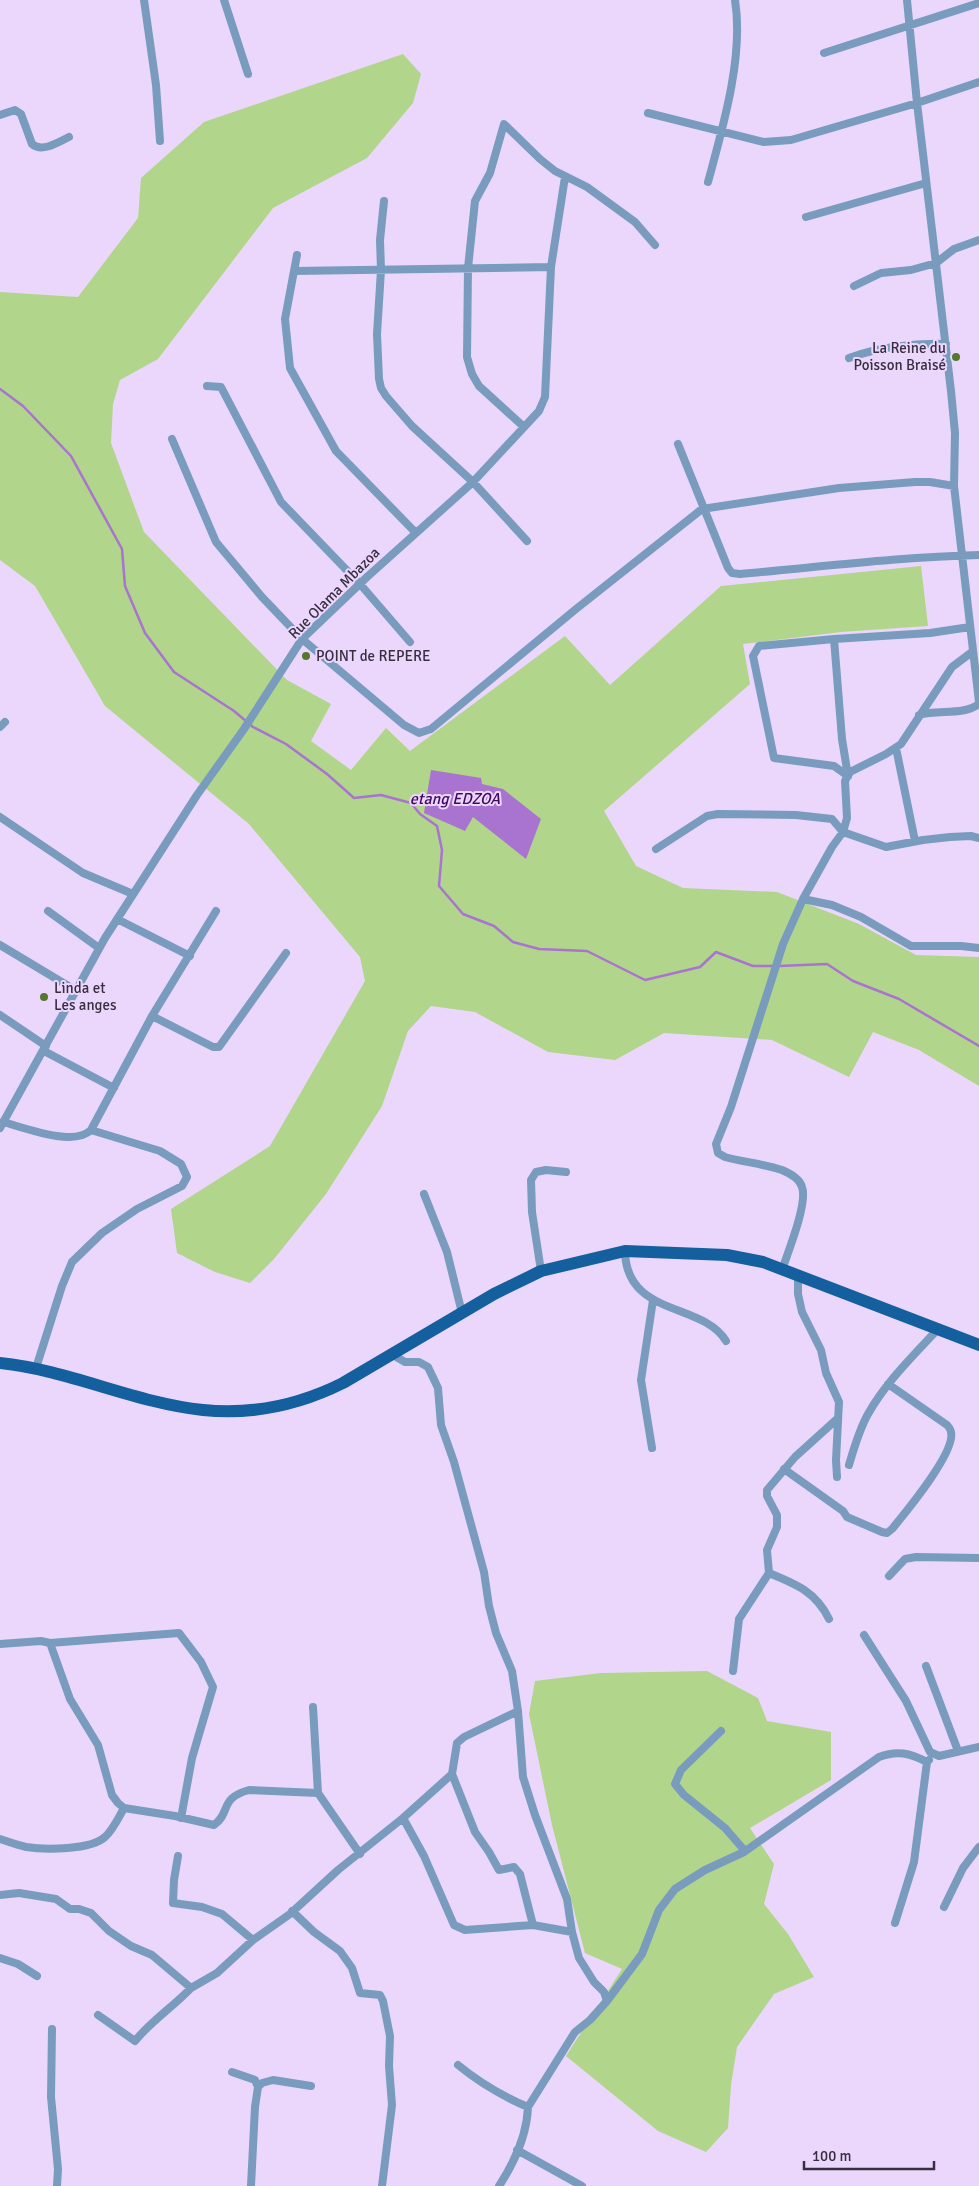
<svg xmlns="http://www.w3.org/2000/svg" width="979" height="2186" font-family="Signika,sans-serif">
	<style>
		.green { fill: #b1d58a }
		.water { fill: #a974d0 }
		.lines { fill: none; stroke-linecap: round; stroke-linejoin: round }
		.stream { stroke: #a974d0; stroke-width: 2.5 }
		.minor { stroke: #799bbe; stroke-width: 8 }
		.primary { stroke: #145f9d; stroke-width: 12 }
		.poi-dot { fill: #57772e; stroke: #ebd7fc; stroke-width: 2 }
		.labels { text-anchor: middle; dominant-baseline: central; stroke-width: 4; stroke-linejoin: round; paint-order: stroke }
		.poi-label { font-size: 15px; fill: #372e3f; stroke: #ebd7fc; text-anchor: start }
		.street-label { font-size: 15px; fill: #372e3f; stroke: #ebd7fc }
		.water-label { font-size: 16px; font-style: italic; fill: #41095f; stroke: #ebd7fc }
	</style>
	<rect width="100%" height="100%" fill="#ebd7fc"/>
	<path class="green" d="M403,54L421,74L413,103L367,158L273,208L158,359L120,380L113,404L111,443L144,532L287,680L331,704L311,741L351,770L386,728L410,751L565,636L610,685L721,586L921,566L928,626L841,632L743,644L750,684L604,811L636,866L683,888L777,892L859,924L916,955L979,957V1086L919,1050L873,1032L849,1077L772,1040L664,1033L615,1060L548,1052L475,1012L431,1006L408,1031L382,1106L326,1194L274,1259L250,1283L215,1272L177,1253L171,1209L270,1146L365,981L360,957L249,824L105,706L35,586L0,560V292L78,297L138,218L141,178L204,122Z
		M707,1671L758,1698L767,1721L831,1732V1780L750,1828L774,1864L764,1904L788,1934L814,1977L774,1994L737,2047L731,2085L728,2128L706,2152L658,2131L566,2056L622,1969L585,1953L552,1825L529,1714L535,1681L601,1673Z"/>
	<path class="water" d="M431,770L481,778L482,784L503,789L541,819L526,859L473,817L465,831L424,813Z"/>
	<g class="lines">
		<path class="stream" d="M0,389L23,406L71,456L122,549L125,586L145,633L174,672L234,711L253,727L286,744L327,774L354,798L381,795L411,803L420,814L437,826L442,850L439,886L463,914L494,926L513,942L539,949L587,951L645,980L700,967L716,952L753,966H774
			M779,966L827,964L853,981L899,999L979,1046"/>
		<path class="minor" d="M144,0L156,85L160,141
			M224,0L248,74
			M907,0L917,103L951,391L955,433L954,486L979,702
			M824,53L979,3
			M648,113L764,142L791,140L917,103L979,82
			M0,115L15,110L21,114L32,144C42,153 59,142 69,137
			M708,182C723,127 744,56 735,0
			M384,201L380,240L381,270L377,334L379,379L381,388L386,396L412,426L473,482L527,541
			M806,217L926,183
			M297,255L285,319L290,368L336,451L416,533
			M294,271L551,267
			M854,286L881,273L911,270L936,263L954,249L979,240
			M849,358C878,347 915,343 946,344
			M207,386L221,387L281,502L360,584L410,642
			M524,427L479,386L472,374L467,357L468,268L475,201L490,173L504,124L540,159L555,171L587,187L635,222L655,245
			M172,439L216,542L262,597L302,639L404,725L419,733L431,729L576,609L702,509L839,488L915,482H930L954,486
			M678,444L728,568L732,573L740,574C820,567 899,557 979,555
			M834,639L842,739L848,776L834,766L774,758L753,656L759,646Z
			M834,639L930,633L970,627
			M919,715C938,709 963,716 979,704
			M0,727L5,722
			M896,748L915,841
			M0,817L83,873L133,894
			M656,849L707,816L718,814L796,815L832,819L843,832L886,847L923,840L950,837L971,836L979,838
			M803,899L832,905L861,917L911,946H961L979,948
			M48,911L99,948
			M117,919L190,956
			M0,945L75,990
			M0,1015L46,1046
			M152,1016L213,1047H219L286,953
			M44,1051L114,1088
			M3,1122C25,1128 74,1147 91,1130L152,1016L216,911
			M0,1128L105,938L197,795L244,729L302,639L367,577L473,482L539,411L545,397L551,267L565,177
			M424,1194L447,1252L462,1313
			M625,1251C626,1317 703,1302 726,1341
			M782,1270C788,1252 808,1203 802,1187C800,1179 789,1173 782,1170C764,1164 743,1162 725,1157L718,1153L716,1144L731,1107L783,944L803,899L832,847L843,832L847,818L845,781L850,772L886,754L901,744L952,667L972,652
			M541,1271L532,1212L531,1180L536,1172L546,1170L566,1172
			M798,1275V1294L802,1312L821,1350L826,1373L839,1402L836,1460L837,1477
			M393,1355L405,1362H419L428,1367L438,1388L441,1425L454,1462L484,1572L489,1606L496,1633L512,1671L518,1711L523,1777L535,1815L567,1899L572,1932L579,1958L594,1982L604,1992L607,2001L590,2020L575,2032L528,2107
			M36,1368L62,1286L72,1262L102,1233L137,1209L182,1186L187,1177L181,1164L160,1151L91,1130
			M652,1448L641,1380L653,1300
			M849,1465C854,1448 859,1430 868,1414C886,1382 913,1356 938,1329
			M784,1469L843,1511L847,1517L882,1532L887,1533L892,1529C905,1513 956,1452 951,1432C951,1430 948,1426 947,1425L888,1384
			M769,1573C796,1584 816,1592 829,1619
			M889,1576L905,1559L916,1557L979,1558
			M864,1635L906,1701L930,1752L939,1756L979,1747
			M50,1643L179,1633L201,1662L213,1687L192,1758L181,1818
			M0,1644L41,1641L50,1643L70,1699L98,1745L112,1795L118,1803L124,1808L175,1816L214,1825C231,1813 219,1798 249,1790L318,1793
			M926,1666L958,1751
			M733,1671L739,1619L769,1573L767,1550L777,1527V1515L767,1496V1490L795,1457L837,1419
			M313,1707L318,1793L360,1854
			M518,1711L464,1737L457,1743L452,1774L475,1832L489,1852L499,1870L514,1867L520,1874L533,1925
			M721,1731L681,1770L675,1784L684,1795L725,1828L745,1851
			M403,1818L424,1856L454,1925L465,1930L533,1925L572,1932
			M0,1839C9,1842 17,1845 26,1847C45,1850 91,1850 105,1837C113,1830 119,1817 124,1808
			M178,1856L174,1880L173,1903L202,1907L222,1914L253,1940
			M0,1895L19,1893L56,1899L70,1909H79L91,1913L109,1931L131,1946L152,1955L191,1988L217,1973L253,1940L290,1914L338,1870L403,1818L452,1774
			M944,1907L963,1868L979,1847
			M292,1911L314,1932L340,1951L352,1968L360,1993L380,1995L383,2001L390,2036L389,2066L392,2105L382,2186
			M895,1923L914,1862L927,1762L929,1760
			M0,1958L18,1964L37,1976
			M607,2001L642,1954L659,1910L675,1889L705,1870L744,1852L879,1757C897,1750 910,1753 927,1762
			M98,2015L135,2041C151,2021 173,2007 191,1988
			M52,2029L51,2097L58,2169L57,2186
			M458,2065C480,2083 502,2096 528,2107C527,2134 514,2163 499,2186
			M232,2072L255,2080L258,2087L255,2107L251,2186
			M258,2087L262,2083L273,2080L311,2086
			M517,2150L582,2186"/>
		<path class="primary" d="M0,1363C69,1370 135,1403 203,1410C252,1415 299,1405 343,1383L494,1294L541,1271L625,1251L727,1255L763,1262L979,1345"/>
	</g>
	<g class="poi-dot">
		<circle cx="956" cy="357" r="5"/>
		<circle cx="306" cy="656" r="5"/>
		<circle cx="44" cy="997" r="5"/>
	</g>
	<g class="labels">
		<g class="poi-label">
			<text x="946" y="348" text-anchor="end">La Reine du<tspan x="946" dy="17">Poisson Braisé</tspan></text>
			<text x="316" y="656">POINT de REPERE</text>
			<text x="54" y="988">Linda et<tspan x="54" dy="17">Les anges</tspan></text>
		</g>
		<g class="street-label">
			<text transform="translate(334 593) rotate(-45)">Rue Olama Mbazoa</text>
		</g>
		<g class="water-label">
			<text x="455" y="799">etang EDZOA</text>
		</g>
	</g>
	<path d="M804 2161v8h130v-8" fill="none" stroke="#372e3f" stroke-width="2.5"/>
	<text x="812" y="2161" font-size="15" fill="#372e3f" stroke="#ebd7fc" stroke-width="4" paint-order="stroke">100 m</text>
</svg>
